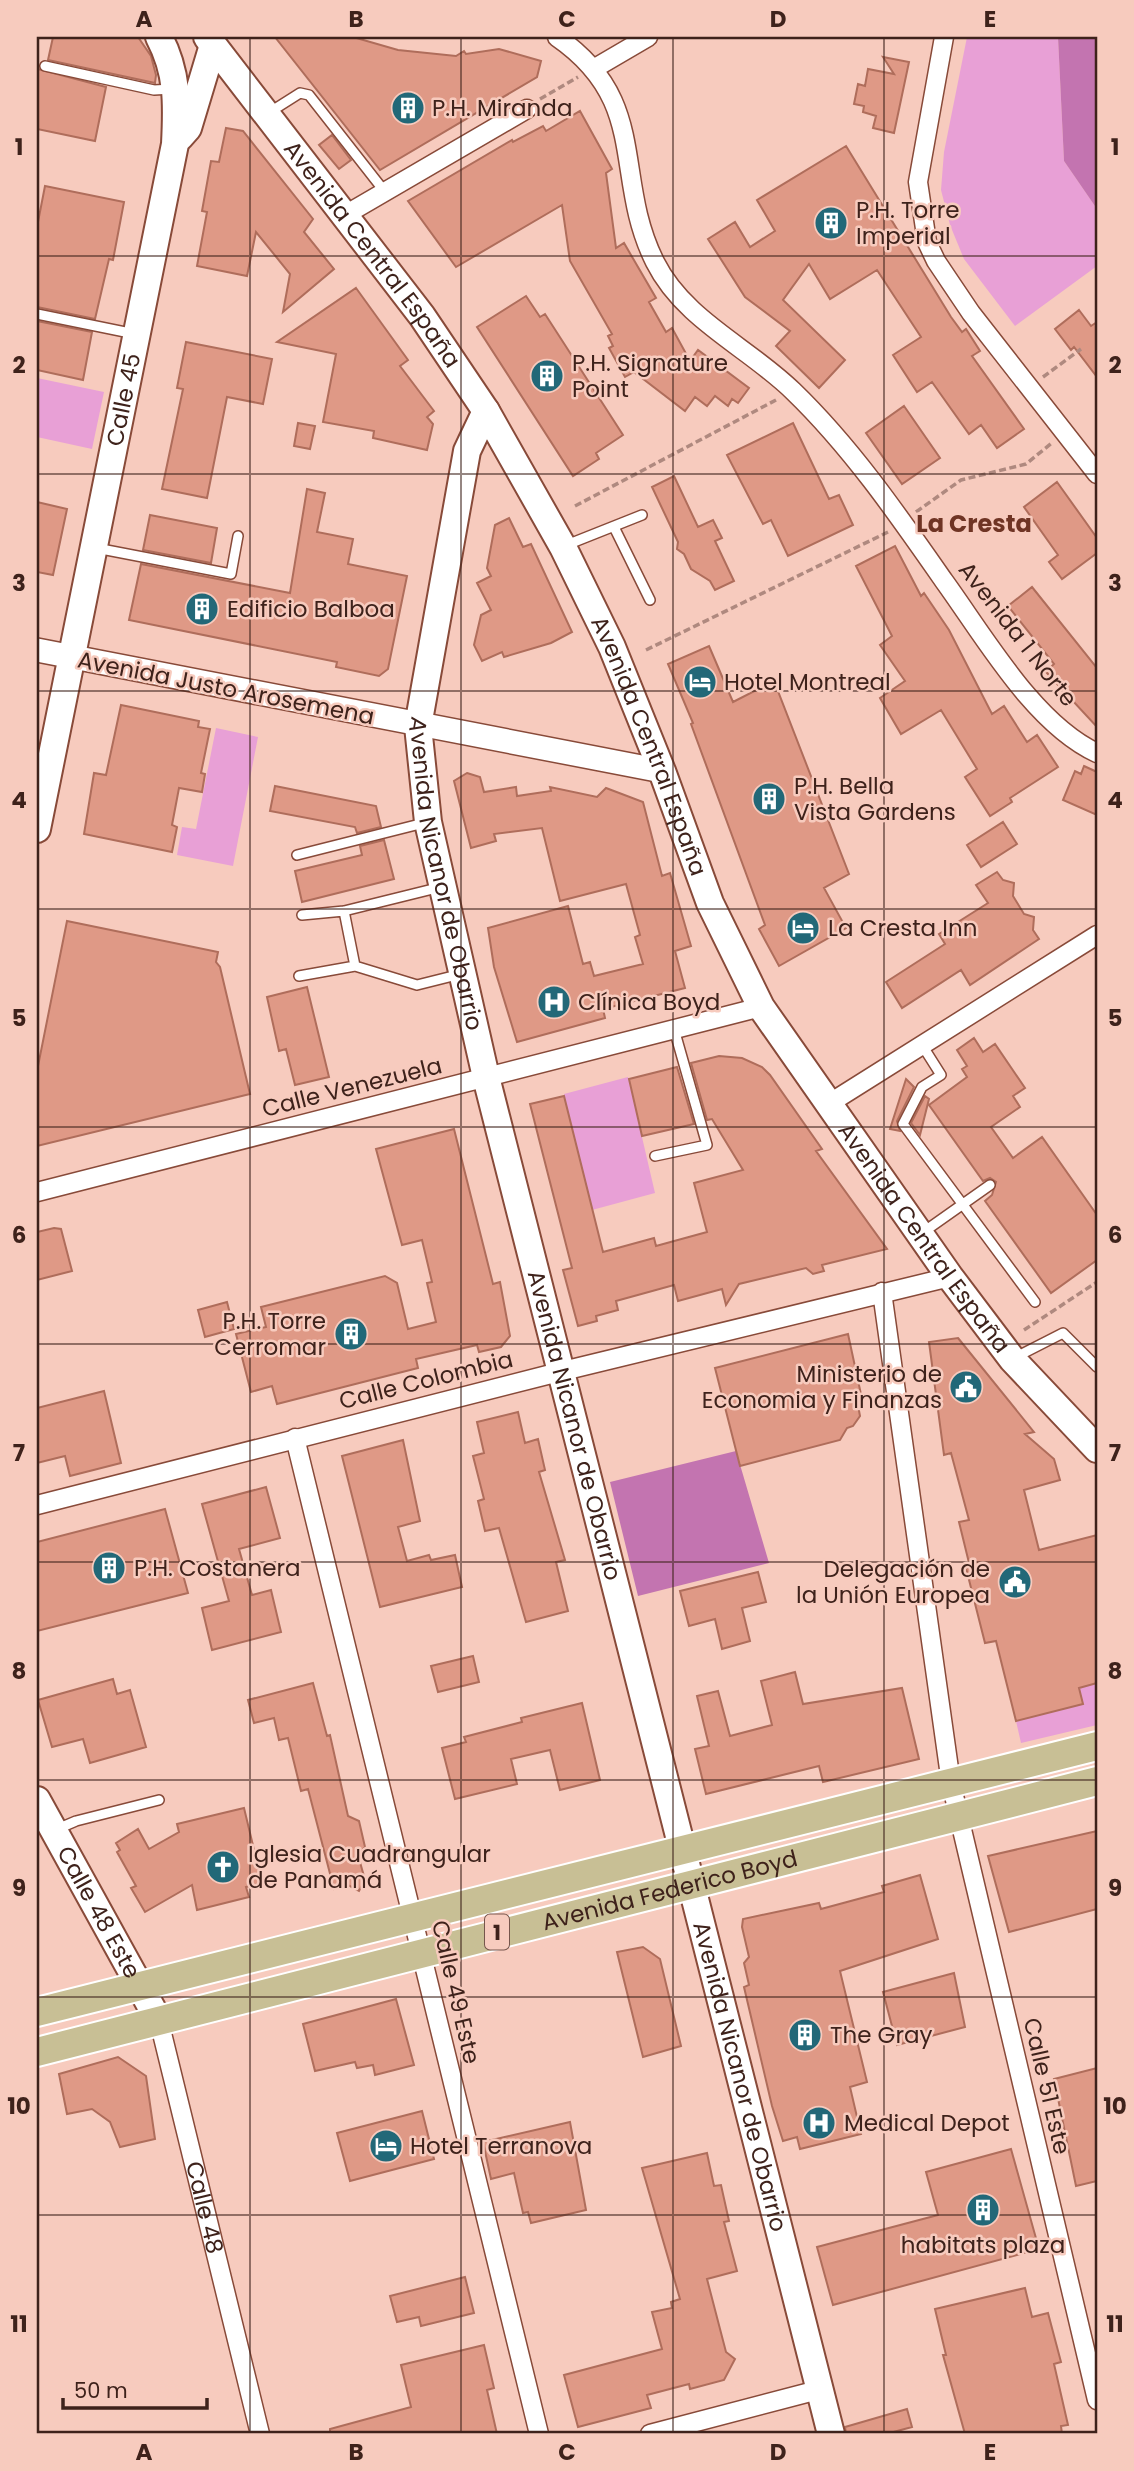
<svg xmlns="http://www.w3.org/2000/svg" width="1134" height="2471" font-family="Poppins,sans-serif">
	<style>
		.green { fill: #e8a0d6 }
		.forest { fill: #c374b0 }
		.building { fill: #df9986; stroke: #af6d5b; stroke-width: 2 }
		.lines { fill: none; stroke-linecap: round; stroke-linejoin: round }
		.service-casing { stroke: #884a39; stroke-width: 12 }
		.minor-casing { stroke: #884a39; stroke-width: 21 }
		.tertiary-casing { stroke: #884a39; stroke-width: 26 }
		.secondary-casing { stroke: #884a39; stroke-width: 30 }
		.primary-casing { stroke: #fff; stroke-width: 32 }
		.path { stroke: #af897f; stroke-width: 3.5; stroke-dasharray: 7 3.5; stroke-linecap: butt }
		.service { stroke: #fff; stroke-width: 9 }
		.minor { stroke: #fff; stroke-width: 18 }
		.tertiary { stroke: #fff; stroke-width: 23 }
		.secondary { stroke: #fff; stroke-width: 26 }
		.primary { stroke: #c8bf95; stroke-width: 28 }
		.grid { fill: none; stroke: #3e221b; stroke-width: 2; stroke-opacity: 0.55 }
		.labels { text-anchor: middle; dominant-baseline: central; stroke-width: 5; stroke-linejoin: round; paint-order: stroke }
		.shield { fill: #f7cbbe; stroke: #76554c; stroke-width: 2 }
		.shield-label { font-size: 21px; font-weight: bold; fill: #3e221b }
		.poi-label { font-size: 23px; fill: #3e221b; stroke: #f7cbbe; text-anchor: start }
		.street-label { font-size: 23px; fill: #3e221b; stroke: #f7cbbe }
		.neighbourhood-label { font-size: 24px; font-weight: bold; fill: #6f3424; stroke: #f7cbbe }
		.neatline { fill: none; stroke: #3e221b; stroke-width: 2.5 }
		.grid-label { font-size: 23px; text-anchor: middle; font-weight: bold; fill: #3e221b }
	</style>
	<rect width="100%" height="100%" fill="#f7cbbe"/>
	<path class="green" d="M967,37H1058L1064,161L1097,209V266L1015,326L964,259L950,225L941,190L944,152Z
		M37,378L104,392L92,449L37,437Z
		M216,728L258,737L233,866L177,855L182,827L196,829Z
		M628,1077L655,1193L592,1210L564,1094Z
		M1097,1683V1725L1021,1743L1016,1721L1082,1704L1079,1688Z"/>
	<path class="forest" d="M1058,37H1097V209L1064,161Z
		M736,1451L769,1563L638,1596L610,1482Z"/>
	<path class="building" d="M53,37H138L151,56L156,75L155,83L48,60Z
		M275,37H353L398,50L456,56L464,51L466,54L499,49L541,61L537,77L380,170Z
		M883,57L909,62L894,133L873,128L876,116L863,112L864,106L854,104L858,84L865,86L868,69L894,74Z
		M38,69L106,87L95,141L37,129Z
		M580,111L612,169L606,173L616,248L624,243L656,298L649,302L666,332L672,328L690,361L698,350L749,388L738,403L732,399L728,406L715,396L707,406L695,397L685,411L634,372L625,377L609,348L613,346L608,336L612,334L570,261L562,205L456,267L408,201L512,140L513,142L543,126L546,131Z
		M226,128L243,131L313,219L304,232L334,269L283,312L290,274L256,232L247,276L197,266L207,212L202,211L211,161L219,162Z
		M332,135L351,160L339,169L319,145Z
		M846,146L951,317L962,332L966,329L980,351L972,356L1024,429L997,448L981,425L969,434L932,382L917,392L893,355L921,337L877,270L830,299L809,264L783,300L845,360L819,388L776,346L790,331L745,297L708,239L735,222L750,247L775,231L757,200Z
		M45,186L124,202L113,260L109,259L95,319L37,307V227Z
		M356,288L408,360L400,366L434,411L427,417L433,424L427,450L373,438L374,431L323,422L336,354L277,342Z
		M526,296L540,317L545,314L623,435L596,453L599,459L573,476L477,327Z
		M1079,310L1091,326L1097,322V377L1074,347L1071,350L1055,329Z
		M37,321L92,332L83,380L37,370Z
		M186,342L272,359L263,404L227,397L207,498L162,489L183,389L177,388Z
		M904,406L940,458L902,484L866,433Z
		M298,423L315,426L310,449L294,446Z
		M793,423L829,499L839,495L853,525L788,556L771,520L763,524L727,455Z
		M674,476L698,527L713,520L722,538L715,541L734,581L715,590L710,581L691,569L684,554L677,549L678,542L652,487Z
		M1057,482L1097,538V553L1062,579L1049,562L1058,555L1024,507Z
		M307,489L325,493L317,532L353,539L348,564L407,576L388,669L379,676L336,667L337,662L129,620L141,564L290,593Z
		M37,502L67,509L53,575L37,572Z
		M150,515L217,528L211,563L143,550Z
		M509,518L523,547L531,544L572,632L551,643L504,657L502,652L482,661L474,645L481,615L491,610L477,583L491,576L487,568L495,525Z
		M895,546L921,596L924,593L949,630L992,714L1004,706L1027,742L1037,735L1058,767L1010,798L1012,802L990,816L965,777L977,769L941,710L901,734L880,698L905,681L880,645L892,636L856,566Z
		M1032,587L1097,668V727L1046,672L1054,664L1008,606Z
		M709,646L733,702L774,681L849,874L824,888L846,928L779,966L759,929L765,925L691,724L693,723L668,664Z
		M121,705L199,721L198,727L210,729L201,773L205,774L202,792L179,788L172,825L177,827L172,852L84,834L94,773L106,775Z
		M1084,766L1097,772V815L1063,800L1075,771L1081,774Z
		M467,773L480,777L484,792L516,787L517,796L551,791L550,787L597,797L606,788L643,802L662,876L670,873L691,946L675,951L685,988L603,1009L605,1018L517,1042L494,967L488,928L568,906L583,964L590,962L594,976L643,964L635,937L640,935L626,884L560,901L542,828L494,834L496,841L471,848L454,781Z
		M275,786L376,806L381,827L357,833L355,827L270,811Z
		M1003,822L1017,844L981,867L967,845Z
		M384,840L394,879L302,902L295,871L362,855L360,846Z
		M997,872L1003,880L1014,883L1013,896L1024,914L1034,917L1033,930L1039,939L970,985L961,970L902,1008L886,982L945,944L939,934L988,903L976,885Z
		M67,921L218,952L216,962L220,967L250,1094L37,1146V1071Z
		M307,987L329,1077L295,1085L286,1049L279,1051L267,997Z
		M974,1038L983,1052L995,1044L1025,1088L1013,1096L1020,1107L991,1127L1013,1158L1042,1137L1097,1215V1260L1051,1293L985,1201L992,1195L996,1182L990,1178L983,1181L929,1105L967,1077L962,1069L967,1066L957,1050Z
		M719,1056L742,1058L762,1067L770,1075L822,1149L816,1151L887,1249L822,1265L824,1271L813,1274L806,1268L739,1284L726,1305L722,1289L678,1301L674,1285L616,1301L618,1310L596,1316L597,1321L578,1326L563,1270L572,1268L530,1104L564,1096L603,1252L654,1238L656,1246L707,1232L694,1183L743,1170L712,1119L707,1120L691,1063Z
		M677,1067L694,1124L642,1136L629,1079Z
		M906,1079L914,1087L897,1121L900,1131L890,1129Z
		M925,1096L929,1099L920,1135L911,1123Z
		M454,1129L493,1284L500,1282L510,1336L501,1347L479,1352L477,1345L416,1359L418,1368L277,1404L272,1386L251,1392L236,1334L266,1327L261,1307L385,1276L397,1283L408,1329L436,1322L427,1283L432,1282L422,1240L402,1245L376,1149Z
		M54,1228L61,1229L72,1271L37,1280V1232Z
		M227,1302L234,1329L205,1337L198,1310Z
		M848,1334L862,1399L857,1400L860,1416L853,1426L847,1428L840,1440L740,1466L715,1368Z
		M958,1338L1034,1432L1025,1434L1054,1459L1060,1480L1024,1490L1039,1550L1097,1535V1683L1079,1688L1083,1704L1016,1721L996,1641L985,1643L966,1568L970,1567L959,1522L969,1520L951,1453L944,1455L929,1342Z
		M104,1391L121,1463L70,1476L65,1456L37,1463V1408Z
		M518,1412L525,1443L538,1439L545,1470L539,1472L565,1560L556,1562L568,1611L526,1622L499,1528L485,1531L478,1501L484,1499L473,1456L484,1453L477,1422Z
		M403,1440L420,1521L398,1527L407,1561L429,1555L431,1560L455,1555L462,1587L380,1607L342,1456Z
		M266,1487L280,1538L239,1549L252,1595L271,1590L281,1632L212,1650L202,1608L229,1601L202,1504Z
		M165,1509L188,1593L37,1631V1542Z
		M758,1572L766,1602L742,1608L750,1641L722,1649L715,1619L689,1626L680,1591Z
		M473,1656L479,1682L438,1692L431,1666Z
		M795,1672L803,1704L902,1688L919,1759L823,1782L819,1766L706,1794L695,1749L709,1746L697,1696L718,1691L730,1736L772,1725L761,1681Z
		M113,1679L117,1694L130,1690L146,1747L90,1763L83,1739L52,1747L38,1700Z
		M313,1683L327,1736L330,1735L348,1816L359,1821L365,1847L358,1855L365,1880L359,1891L348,1885L334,1889L308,1789L301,1791L288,1738L279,1740L274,1718L254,1723L248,1700Z
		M582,1703L600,1780L560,1790L550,1750L511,1759L517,1784L455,1799L442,1748L466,1742L464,1737L522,1722L521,1718Z
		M244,1808L262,1883L246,1887L249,1897L197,1910L192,1885L145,1912L131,1888L136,1886L117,1852L120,1850L116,1843L138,1829L149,1849L179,1832L177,1824Z
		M1097,1831V1909L1009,1932L988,1856Z
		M920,1875L938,1939L840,1971L867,2082L850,2087L861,2134L800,2149L797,2137L783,2141L772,2106L744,1987L749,1985L744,1963L749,1957L742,1927L743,1919L819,1903L821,1909L884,1892L882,1886Z
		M643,1947L660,1959L681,2046L643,2057L617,1952Z
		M954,1973L965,2027L897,2045L883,1992Z
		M396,1999L414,2065L375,2075L373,2065L357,2068L355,2062L315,2071L303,2024Z
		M118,2057L146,2076L155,2139L120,2147L110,2122L92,2109L67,2114L59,2074Z
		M1097,2068V2181L1076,2186L1054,2079Z
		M422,2111L434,2159L350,2181L337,2133Z
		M570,2122L586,2210L531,2223L528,2212L523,2213L514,2173L491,2179L483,2142Z
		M1011,2149L1039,2249L833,2305L817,2247L938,2215L926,2172Z
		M707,2153L714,2186L721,2185L729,2221L724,2222L737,2271L707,2279L726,2352L735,2359L724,2380L690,2389L689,2384L647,2395L651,2408L578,2427L564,2375L662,2349L652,2312L672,2308L671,2302L680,2299L642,2168Z
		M465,2277L474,2313L421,2326L419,2317L397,2322L390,2296Z
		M1025,2288L1032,2317L1048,2313L1061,2362L1054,2364L1068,2425L1061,2426L1062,2434H965L943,2355H946L935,2309Z
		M484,2345L494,2388L487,2390L497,2434H330V2429L411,2407L401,2365Z
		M907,2409L912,2427L886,2434H846L845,2427Z"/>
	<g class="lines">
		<defs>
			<path id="service" d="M45,66L154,90L172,89
				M270,112L300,93L309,95L385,192
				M37,314L135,334
				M614,527L650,600
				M564,546L642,515
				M96,548L231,574L238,536
				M297,855L424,823
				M344,911L355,966
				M302,915L344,911L441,887
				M299,976L355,966L417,985L461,974
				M922,1045L941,1075L922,1087L903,1124L1035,1302
				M655,1156L707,1145L674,1029
				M922,1233L990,1185
				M1014,1358L1063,1333L1097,1367
				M55,1830L76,1821L159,1800"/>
			<g id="minor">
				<path d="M557,37C651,102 612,176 655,262C684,320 748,347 793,391C851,447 898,515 944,581C984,636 1034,724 1097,753"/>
				<path d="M944,37L918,182L927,242L936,261L971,313L1097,474"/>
				<path d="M595,68L648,37"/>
				<path d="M345,215L527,109"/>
				<path d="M830,1103L1097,935"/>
				<path d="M37,1192L761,1007"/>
				<path d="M882,1292L951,1783L1097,2400"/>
				<path d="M295,1438L539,2434"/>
				<path d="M37,1505L563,1371L950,1277"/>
				<path id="s1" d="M159,2021L260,2434"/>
				<path d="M650,2434L818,2390"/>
			</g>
			<path id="tertiary" d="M37,650L662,771"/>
			<g id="secondary">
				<path id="s2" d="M207,37L422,316L486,411L563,547L612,647L662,771L710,903L761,1007L950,1277L1012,1359L1097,1449"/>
				<path d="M180,137L188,128L213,45"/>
				<path id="s3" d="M486,411L467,451L418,726L428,822L486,1077L831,2434"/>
				<path id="s4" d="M37,829L175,144C177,104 178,73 159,37"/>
				<path id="s5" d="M37,1800L159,2021"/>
			</g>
			<g id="primary">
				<path d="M37,2012L1097,1746"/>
				<path id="s6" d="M37,2052L1097,1781"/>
			</g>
		</defs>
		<use href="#service" class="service-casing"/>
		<use href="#minor" class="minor-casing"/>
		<use href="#tertiary" class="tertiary-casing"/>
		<use href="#secondary" class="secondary-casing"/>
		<use href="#primary" class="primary-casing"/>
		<path class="path" d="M540,99L578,77
			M1043,377L1081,349
			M575,506L776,400
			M916,512L961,480L1026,464L1053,442
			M646,650L888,532
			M1024,1330L1097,1282"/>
		<use href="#service" class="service"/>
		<use href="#minor" class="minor"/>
		<use href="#tertiary" class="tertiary"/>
		<use href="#secondary" class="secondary"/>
		<use href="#primary" class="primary"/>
	</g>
	<path class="grid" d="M250,37V2434M461,37V2434M673,37V2434M884,37V2434M37,256H1097M37,474H1097M37,691H1097M37,909H1097M37,1127H1097M37,1344H1097M37,1562H1097M37,1780H1097M37,1997H1097M37,2215H1097"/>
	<defs>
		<symbol id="building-disc" viewBox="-11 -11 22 22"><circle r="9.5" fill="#226878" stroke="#f7cbbe"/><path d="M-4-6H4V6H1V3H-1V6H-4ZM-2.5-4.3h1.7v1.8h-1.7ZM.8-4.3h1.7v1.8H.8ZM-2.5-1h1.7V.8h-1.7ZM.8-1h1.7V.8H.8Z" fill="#fff"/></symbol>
		<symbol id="hotel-disc" viewBox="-11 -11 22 22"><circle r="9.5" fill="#226878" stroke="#f7cbbe"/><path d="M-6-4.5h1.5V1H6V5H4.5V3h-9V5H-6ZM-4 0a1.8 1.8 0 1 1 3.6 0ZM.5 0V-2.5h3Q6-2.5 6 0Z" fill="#fff"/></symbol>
		<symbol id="hospital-disc" viewBox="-11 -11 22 22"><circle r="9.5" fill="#226878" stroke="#f7cbbe"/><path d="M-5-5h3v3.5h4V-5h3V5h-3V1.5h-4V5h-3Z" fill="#fff"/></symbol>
		<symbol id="civic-disc" viewBox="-11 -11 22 22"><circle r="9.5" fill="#226878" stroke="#f7cbbe"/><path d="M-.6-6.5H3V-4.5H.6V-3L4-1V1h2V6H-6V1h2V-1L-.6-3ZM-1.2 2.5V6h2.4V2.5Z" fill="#fff"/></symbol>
		<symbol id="church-disc" viewBox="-11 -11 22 22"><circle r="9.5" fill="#226878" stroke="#f7cbbe"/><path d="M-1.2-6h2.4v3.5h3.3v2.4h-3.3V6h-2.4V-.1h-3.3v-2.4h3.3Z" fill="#fff"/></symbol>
	</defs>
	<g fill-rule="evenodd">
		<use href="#building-disc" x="389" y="89" width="38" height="38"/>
		<use href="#building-disc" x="812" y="204" width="38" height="38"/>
		<use href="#building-disc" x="528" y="357" width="38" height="38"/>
		<use href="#building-disc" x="183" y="590" width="38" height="38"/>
		<use href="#hotel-disc" x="681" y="663" width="38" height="38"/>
		<use href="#building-disc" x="750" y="780" width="38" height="38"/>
		<use href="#hotel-disc" x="784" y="909" width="38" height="38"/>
		<use href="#hospital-disc" x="535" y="983" width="38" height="38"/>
		<use href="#building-disc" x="332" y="1315" width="38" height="38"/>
		<use href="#civic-disc" x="947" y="1368" width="38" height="38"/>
		<use href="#building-disc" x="90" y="1549" width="38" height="38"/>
		<use href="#civic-disc" x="996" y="1563" width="38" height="38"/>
		<use href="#church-disc" x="204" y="1848" width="38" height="38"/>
		<use href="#building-disc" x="786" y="2016" width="38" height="38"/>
		<use href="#hospital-disc" x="800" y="2104" width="38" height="38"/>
		<use href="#hotel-disc" x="367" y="2127" width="38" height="38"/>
		<use href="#building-disc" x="964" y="2191" width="38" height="38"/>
	</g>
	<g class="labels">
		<rect class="shield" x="485" y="1914.5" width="24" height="35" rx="5"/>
		<g class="shield-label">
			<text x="497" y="1932">1</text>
		</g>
		<g class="poi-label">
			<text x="432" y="108">P.H. Miranda</text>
			<text x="856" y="210">P.H. Torre<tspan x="856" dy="26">Imperial</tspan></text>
			<text x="572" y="363">P.H. Signature<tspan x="572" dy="26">Point</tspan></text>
			<text x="227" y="609">Edificio Balboa</text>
			<text x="724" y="682">Hotel Montreal</text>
			<text x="794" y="786">P.H. Bella<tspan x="794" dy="26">Vista Gardens</tspan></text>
			<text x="828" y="928">La Cresta Inn</text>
			<text x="578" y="1002">Clínica Boyd</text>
			<text x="326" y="1321" text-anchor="end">P.H. Torre<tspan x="326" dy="26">Cerromar</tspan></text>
			<text x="942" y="1374" text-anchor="end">Ministerio de<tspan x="942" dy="26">Economia y Finanzas</tspan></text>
			<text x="134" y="1568">P.H. Costanera</text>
			<text x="990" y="1569" text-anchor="end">Delegación de<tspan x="990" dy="26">la Unión Europea</tspan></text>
			<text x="248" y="1854">Iglesia Cuadrangular<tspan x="248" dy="26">de Panamá</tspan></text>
			<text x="830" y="2035">The Gray</text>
			<text x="844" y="2123">Medical Depot</text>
			<text x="410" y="2146">Hotel Terranova</text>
			<text x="983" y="2245" text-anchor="middle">habitats plaza</text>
		</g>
		<g class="street-label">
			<text stroke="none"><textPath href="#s2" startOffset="273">Avenida Central España</textPath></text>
			<text stroke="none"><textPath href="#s4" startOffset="438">Calle 45</textPath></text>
			<text transform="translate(1018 634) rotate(52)">Avenida 1 Norte</text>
			<text transform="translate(226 688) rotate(11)">Avenida Justo Arosemena</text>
			<text stroke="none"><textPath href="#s2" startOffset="840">Avenida Central España</textPath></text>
			<text stroke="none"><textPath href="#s3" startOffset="474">Avenida Nicanor de Obarrio</textPath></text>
			<text transform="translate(352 1087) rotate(-14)">Calle Venezuela</text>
			<text stroke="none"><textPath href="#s2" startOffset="1407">Avenida Central España</textPath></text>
			<text transform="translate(426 1380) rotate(-14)">Calle Colombia</text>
			<text stroke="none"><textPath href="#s3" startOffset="1041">Avenida Nicanor de Obarrio</textPath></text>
			<text stroke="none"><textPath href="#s6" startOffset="653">Avenida Federico Boyd</textPath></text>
			<text stroke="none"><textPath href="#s5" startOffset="128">Calle 48 Este</textPath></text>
			<text transform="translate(456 1992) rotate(77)">Calle 49 Este</text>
			<text stroke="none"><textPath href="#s3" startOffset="1713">Avenida Nicanor de Obarrio</textPath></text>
			<text transform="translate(1047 2086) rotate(77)">Calle 51 Este</text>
			<text stroke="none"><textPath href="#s1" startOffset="192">Calle 48</textPath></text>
		</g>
		<g class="neighbourhood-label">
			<text x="974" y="523">La Cresta</text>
		</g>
	</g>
	<rect width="1134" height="2471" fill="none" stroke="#f7cbbe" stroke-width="77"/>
	<path d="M63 2398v10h144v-10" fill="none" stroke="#3e221b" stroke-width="3.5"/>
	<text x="74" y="2398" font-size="21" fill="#3e221b" stroke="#f7cbbe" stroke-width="5" paint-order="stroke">50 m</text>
	<rect x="38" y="38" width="1058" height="2394" class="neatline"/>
	<g class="grid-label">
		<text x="144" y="27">A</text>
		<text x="356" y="27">B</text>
		<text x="567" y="27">C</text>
		<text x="778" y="27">D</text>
		<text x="990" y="27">E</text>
		<text x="19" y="155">1</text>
		<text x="1115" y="155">1</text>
		<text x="19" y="373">2</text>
		<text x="1115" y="373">2</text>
		<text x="19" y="591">3</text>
		<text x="1115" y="591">3</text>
		<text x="19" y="808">4</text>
		<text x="1115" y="808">4</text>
		<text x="19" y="1026">5</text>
		<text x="1115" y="1026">5</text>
		<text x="19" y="1243">6</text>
		<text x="1115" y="1243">6</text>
		<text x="19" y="1461">7</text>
		<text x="1115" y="1461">7</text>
		<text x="19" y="1679">8</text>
		<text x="1115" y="1679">8</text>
		<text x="19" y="1896">9</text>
		<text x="1115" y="1896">9</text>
		<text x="19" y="2114">10</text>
		<text x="1115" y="2114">10</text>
		<text x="19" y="2332">11</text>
		<text x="1115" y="2332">11</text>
		<text x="144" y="2460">A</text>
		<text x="356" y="2460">B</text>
		<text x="567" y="2460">C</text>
		<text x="778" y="2460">D</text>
		<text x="990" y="2460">E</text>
	</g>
</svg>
